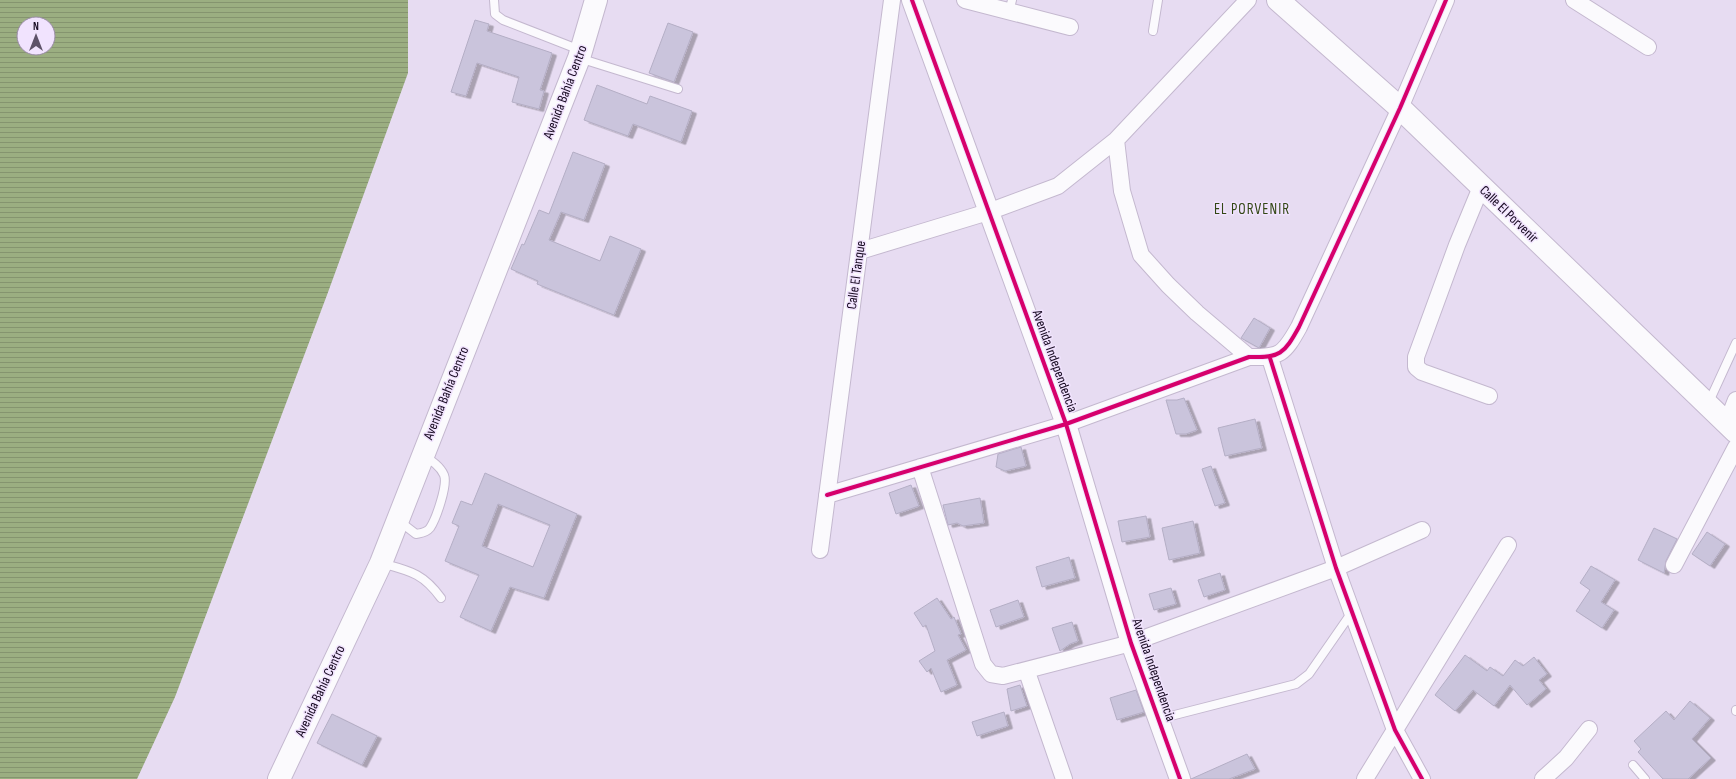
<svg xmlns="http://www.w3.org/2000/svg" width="1736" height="779" font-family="'Sofia Sans Condensed',sans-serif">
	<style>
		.water { fill: url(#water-rules); fill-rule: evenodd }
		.building { fill: #cac4dc; stroke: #b4aec5; fill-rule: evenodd; filter: url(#shadow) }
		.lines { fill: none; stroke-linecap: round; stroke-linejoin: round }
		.service-casing { stroke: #c4b8cf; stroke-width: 10 }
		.minor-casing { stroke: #c4b8cf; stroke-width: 18 }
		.tertiary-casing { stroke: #c4b8cf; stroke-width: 22 }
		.secondary-casing { stroke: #c4b8cf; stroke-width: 24 }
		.service { stroke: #fbfafd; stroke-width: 8 }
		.minor { stroke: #fbfafd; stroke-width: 16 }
		.tertiary { stroke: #fbfafd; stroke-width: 20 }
		.secondary { stroke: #fbfafd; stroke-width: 22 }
		.cycleway-casing { stroke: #f1e3fe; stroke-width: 6 }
		.cycleway { stroke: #d6006c; stroke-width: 4 }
		.labels { text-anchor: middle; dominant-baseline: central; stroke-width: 3; stroke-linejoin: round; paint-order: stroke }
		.street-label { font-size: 14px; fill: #15081f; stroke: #f1e3fe }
		.neighbourhood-label { font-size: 15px; letter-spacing: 1px; fill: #324714; stroke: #f1e3fe }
	</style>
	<defs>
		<pattern id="water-rules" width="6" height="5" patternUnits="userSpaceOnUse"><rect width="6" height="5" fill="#9bae81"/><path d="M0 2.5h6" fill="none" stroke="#85946f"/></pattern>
		<filter id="shadow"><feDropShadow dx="4.5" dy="2.5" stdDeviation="0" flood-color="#0004"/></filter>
	</defs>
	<rect width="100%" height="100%" fill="#e7dcf2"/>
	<path class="water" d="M0,0H408V73L327,295L175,697L137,779H0ZM24,24H48V48H24Z"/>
	<path class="building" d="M475,20L489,24L487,31L552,53L540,90L544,91L539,109L512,102L519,77L477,63L466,96L451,92Z
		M668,23L693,32L674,82L649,73Z
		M597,85L647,104L650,96L692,111L681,142L633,124L628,136L584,120Z
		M573,152L605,164L584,220L561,212L549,240L600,261L610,236L641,249L614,315L537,284L538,281L511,269L522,244L524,245L539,210L549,214Z
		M1254,318L1270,328L1259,348L1241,338Z
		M1184,398L1197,430L1186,434H1176L1166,400H1177Z
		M1255,419L1262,448L1225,456L1218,428Z
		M1021,447L1026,466L1005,471L996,467L998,454Z
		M1211,466L1225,503L1215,506L1202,469Z
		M485,473L577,514L544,598L510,587L491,631L460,617L479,575L445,561L459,526L452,523L461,501L472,505ZM498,504L550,525L533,567L482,546Z
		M911,485L919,506L896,514L889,493Z
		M980,498L984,523L963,526L957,523L948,525L943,505Z
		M1146,516L1150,537L1122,542L1118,521Z
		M1193,521L1200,553L1169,560L1162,528Z
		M1654,528L1677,539L1666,561L1664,573L1638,560Z
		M1707,532L1725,544L1710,566L1692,554Z
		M1069,557L1075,578L1042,587L1036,567Z
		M1591,566L1615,580L1601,602L1614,610L1602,628L1576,611L1590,590L1580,583Z
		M1220,573L1225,590L1204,597L1198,580Z
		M1171,588L1176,604L1154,610L1149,594Z
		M937,598L951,619L954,617L961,634L958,635L966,650L947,660L957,685L941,692L931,668L927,672L919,661L935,651L926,625L923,627L914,613Z
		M1018,600L1024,617L996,627L990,610Z
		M1072,622L1078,641L1070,644L1060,651L1052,628Z
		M1465,655L1487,671L1490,667L1503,676L1515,660L1523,666L1534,657L1547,674L1539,680L1546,689L1527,705L1510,685L1494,706L1473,690L1455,711L1435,695Z
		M1020,685L1027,706L1011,711L1007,689Z
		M1136,690L1144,712L1117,720L1110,698Z
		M1690,701L1710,718L1692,739L1711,758L1688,779H1663L1638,752L1641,749L1634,741L1666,711L1674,720Z
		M1004,712L1008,726L977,736L972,722Z
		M332,714L377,736L362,765L317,743Z
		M1247,754L1255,769L1229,779H1191Z"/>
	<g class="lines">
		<defs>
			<path id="service" d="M494,0L495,14L503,20L580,50
				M1009,12L1012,0
				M1153,31L1158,0
				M579,58L678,89
				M1708,404L1736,343
				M399,521L416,534C421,533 426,533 430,528C436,519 448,485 444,475C440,466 432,461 424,456
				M381,563C410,571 423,573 441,598
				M1736,710V711
				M1159,719L1296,684L1309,674L1352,612
				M1633,765L1645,779"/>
			<path id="minor" d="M965,0L1070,27
				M1574,0L1648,47
				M1116,140L1122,191L1141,255L1168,285L1197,313L1249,357
				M1481,187L1457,245L1416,357V367L1422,372L1489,396
				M860,251L988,212L1058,186L1116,140L1248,0
				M1270,358L1336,568L1395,730L1422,779
				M1727,423L1736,400
				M920,467L983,664L991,674L1003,676L1131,643L1336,568L1422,530
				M827,495L1066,424L1249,357C1280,358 1284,354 1299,327L1400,108L1446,0
				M820,550L892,0
				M1674,565L1736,447
				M1027,672L1064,779
				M1365,779L1508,545
				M1543,779L1566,758L1589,729"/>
			<path id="tertiary" d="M912,0L1066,424L1131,643L1180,779"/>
			<path id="secondary" d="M1278,0L1400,108L1736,432
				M279,779L381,563L579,58L596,0"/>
		</defs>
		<use href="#service" class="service-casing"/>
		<use href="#minor" class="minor-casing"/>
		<use href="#tertiary" class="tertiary-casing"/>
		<use href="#secondary" class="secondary-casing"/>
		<use href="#service" class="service"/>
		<use href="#minor" class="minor"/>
		<use href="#tertiary" class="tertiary"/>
		<use href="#secondary" class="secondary"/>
		<defs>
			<path id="cycleway" d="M912,0L1066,424L1131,643L1180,779
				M1270,358L1336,568L1395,730L1422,779
				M827,495L1066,424L1249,357C1280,358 1284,354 1299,327L1400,108L1446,0"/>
		</defs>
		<use href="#cycleway" class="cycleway-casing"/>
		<use href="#cycleway" class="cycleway"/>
	</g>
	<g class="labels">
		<g class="street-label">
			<text transform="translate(565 92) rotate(-69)">Avenida Bahía Centro</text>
			<text transform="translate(1509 214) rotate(44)">Calle El Porvenir</text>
			<text transform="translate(856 275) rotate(-82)">Calle El Tanque</text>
			<text transform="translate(1055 361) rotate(70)">Avenida Independencia</text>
			<text transform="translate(446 393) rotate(-68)">Avenida Bahía Centro</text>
			<text transform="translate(1154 670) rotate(71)">Avenida Independencia</text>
			<text transform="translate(320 691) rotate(-65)">Avenida Bahía Centro</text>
		</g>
		<g class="neighbourhood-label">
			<text x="1252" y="209">EL PORVENIR</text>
		</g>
	</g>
	<g transform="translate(36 36)"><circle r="19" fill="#f1e3fe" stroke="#998ba5"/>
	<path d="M0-3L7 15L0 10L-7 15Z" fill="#5e5269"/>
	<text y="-6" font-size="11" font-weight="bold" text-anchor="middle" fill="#15081f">N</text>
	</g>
</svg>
